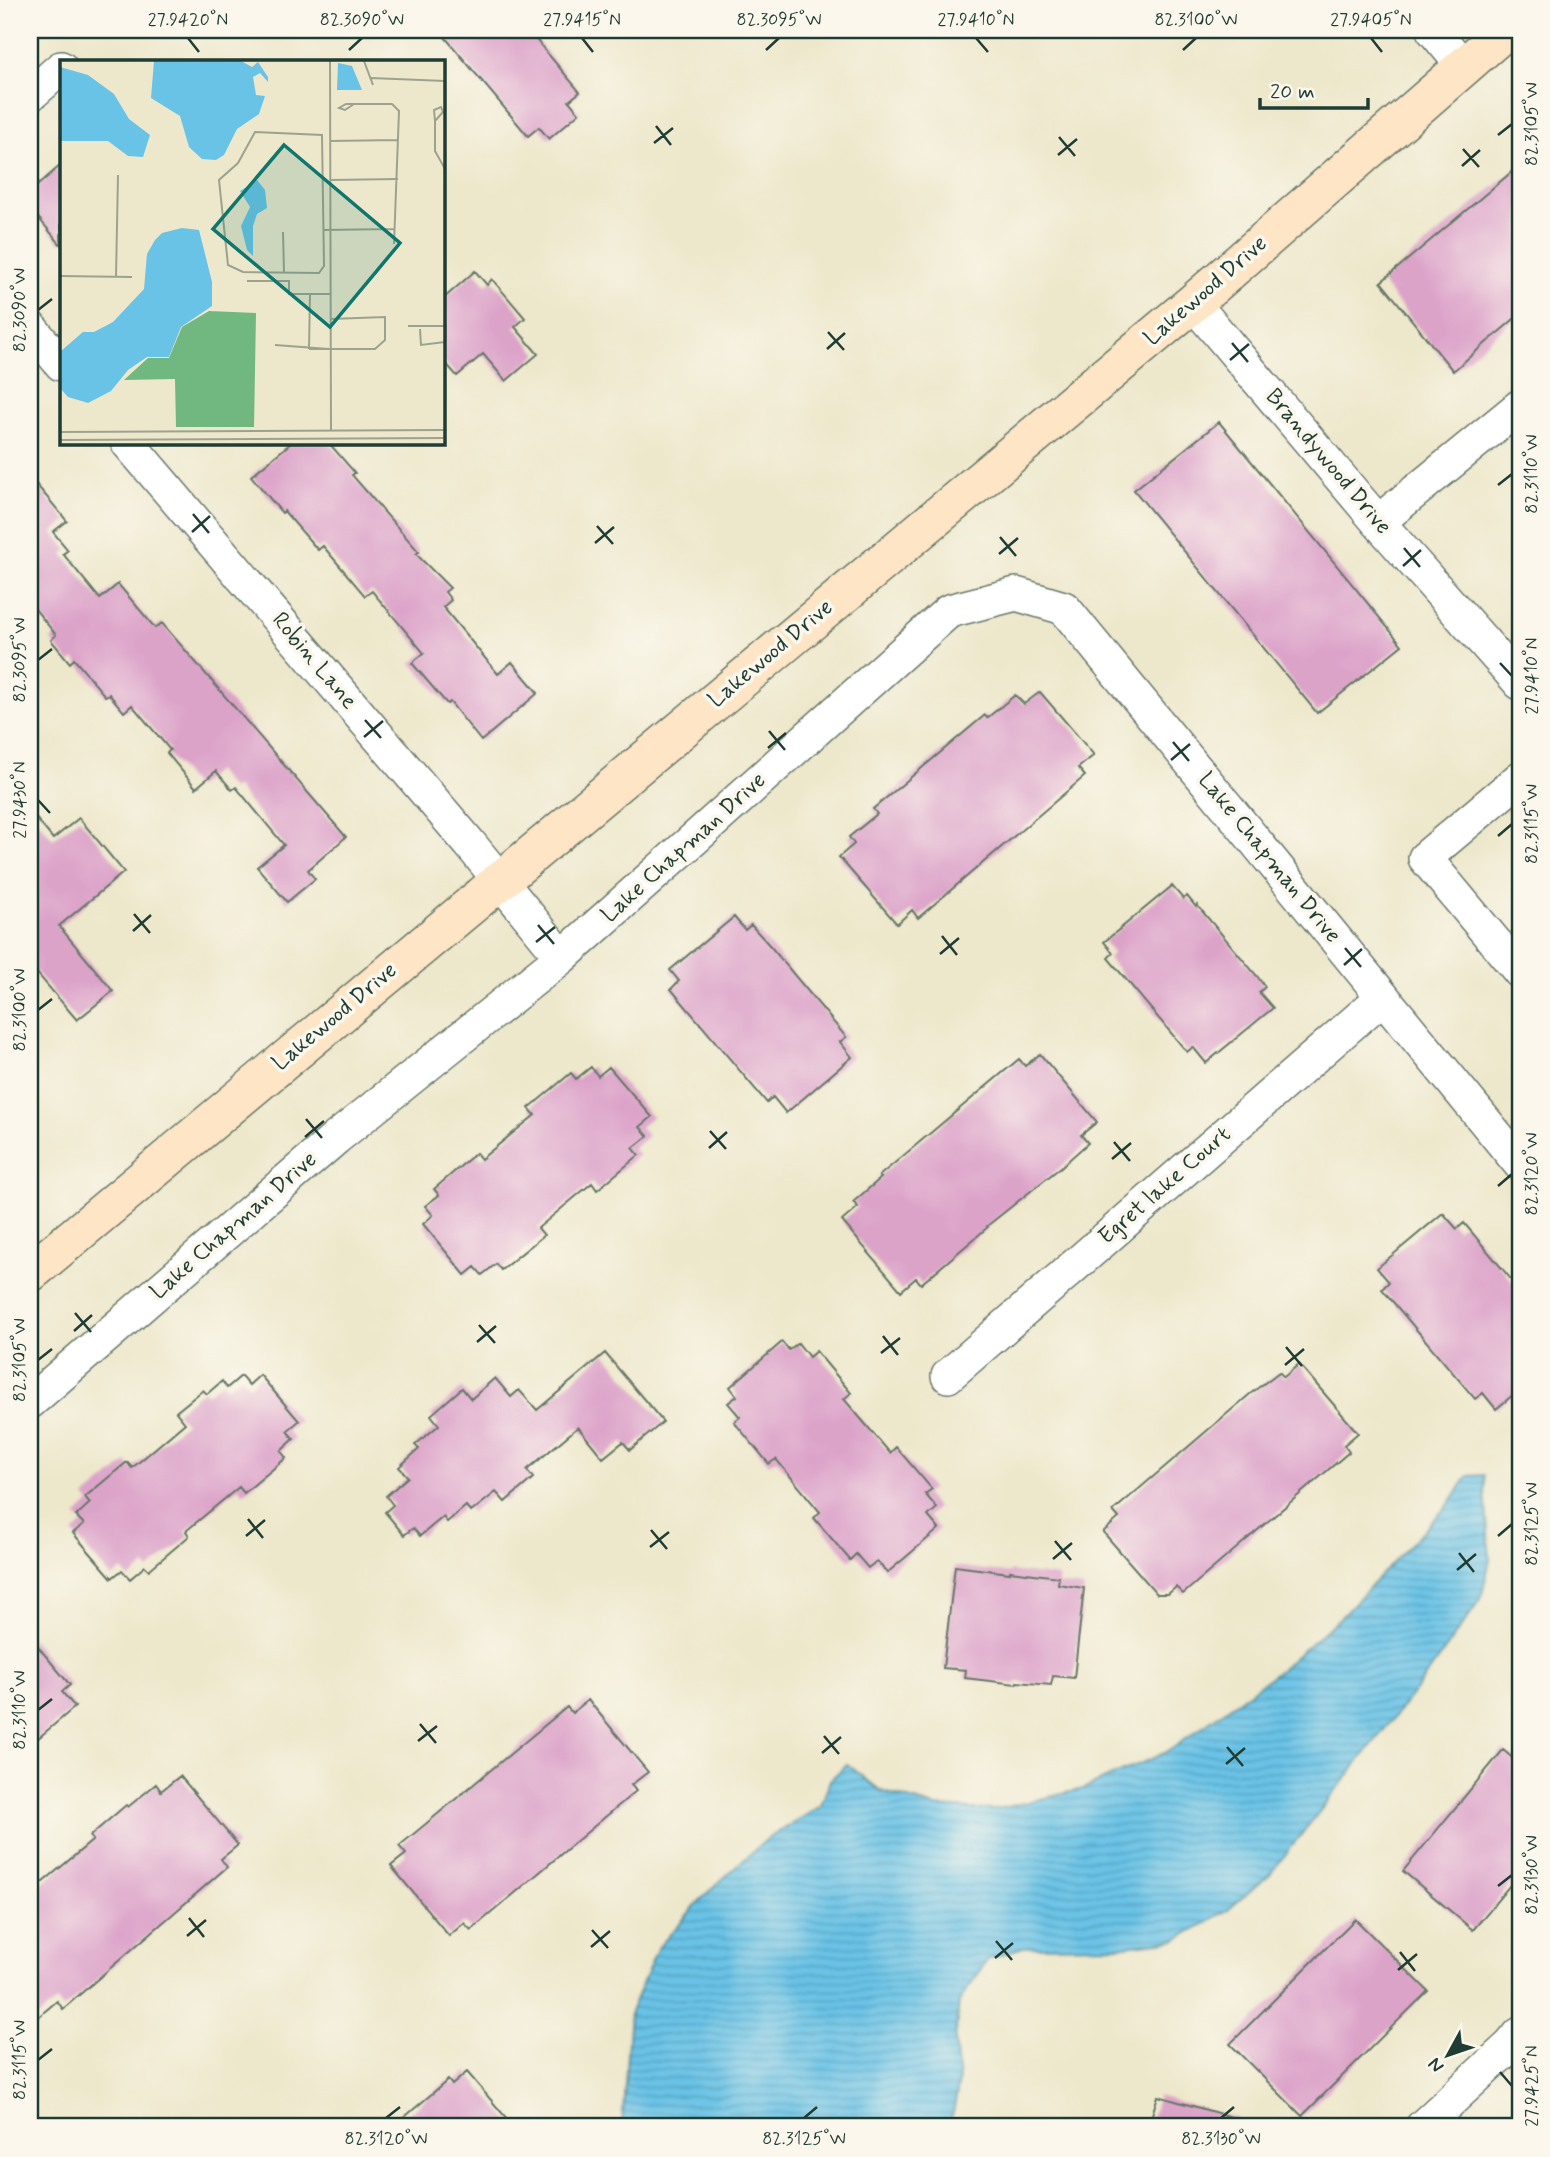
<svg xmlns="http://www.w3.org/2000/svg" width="1550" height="2157" font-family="Mynerve,sans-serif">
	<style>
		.water { fill: url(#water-rules); stroke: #44808e; stroke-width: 2 }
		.building { fill: #dca3c9 }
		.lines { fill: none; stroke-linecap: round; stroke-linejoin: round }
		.street-casing { stroke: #677869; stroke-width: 36 }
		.secondary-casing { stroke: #677869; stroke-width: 41 }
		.street { stroke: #fff; stroke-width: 33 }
		.secondary { stroke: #fee5c5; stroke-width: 38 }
		.ticks { fill: none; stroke: #1f3d34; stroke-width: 2.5 }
		.labels { text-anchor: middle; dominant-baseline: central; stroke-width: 7; stroke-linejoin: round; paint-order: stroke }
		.street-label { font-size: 23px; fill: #1f3d34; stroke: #fbf7ec }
		.inset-road { fill: none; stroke: #9ba38f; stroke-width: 2 }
		.view { fill: #0f766e; fill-opacity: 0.15; stroke: #0f766e; stroke-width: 3.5 }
		.inset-edge { fill: none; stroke: #1f3d34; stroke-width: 3.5 }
		.neatline { fill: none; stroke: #1f3d34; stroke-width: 2.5 }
		.ticks-label { font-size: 18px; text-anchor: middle; fill: #1f3d34 }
	</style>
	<defs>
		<pattern id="water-rules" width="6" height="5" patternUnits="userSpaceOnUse" patternTransform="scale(1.75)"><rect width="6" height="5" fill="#69c3e7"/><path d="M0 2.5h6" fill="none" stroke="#56a0bc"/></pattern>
	</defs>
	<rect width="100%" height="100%" fill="#fbf7ec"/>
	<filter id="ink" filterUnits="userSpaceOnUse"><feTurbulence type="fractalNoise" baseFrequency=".0143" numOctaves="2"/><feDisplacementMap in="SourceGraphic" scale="14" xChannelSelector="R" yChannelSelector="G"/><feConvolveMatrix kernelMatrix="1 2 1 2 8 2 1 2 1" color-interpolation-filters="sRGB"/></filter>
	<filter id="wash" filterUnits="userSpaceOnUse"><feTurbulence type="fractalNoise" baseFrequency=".00686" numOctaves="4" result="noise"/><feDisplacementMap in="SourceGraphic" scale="28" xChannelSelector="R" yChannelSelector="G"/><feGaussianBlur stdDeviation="1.57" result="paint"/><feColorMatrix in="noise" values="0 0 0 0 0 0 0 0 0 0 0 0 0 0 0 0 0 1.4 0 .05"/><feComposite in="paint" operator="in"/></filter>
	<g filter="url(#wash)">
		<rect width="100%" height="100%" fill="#ede7cb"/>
		<path class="water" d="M1484,1475L1490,1560L1481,1599L1421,1683L1270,1874L1229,1909L1176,1940L1125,1946L1023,1947L988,1959L959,2002L955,2039L959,2082L953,2113L946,2127L622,2126L630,2012L657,1949L705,1895L767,1839L821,1806L830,1780L847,1764L881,1791L935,1807L993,1810L1083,1789L1169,1751L1280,1670L1343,1615L1449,1504L1468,1476Z"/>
		<g id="blocks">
			<path class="building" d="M439,30H528L580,92L569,101L579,113L549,139L539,127L528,136Z
				M61,165V245L30,208V192Z
				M1520,165V314L1453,371L1381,282Z
				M475,271L487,285L492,279L525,318L515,327L538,354L506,381L483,354L457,376L443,360V299Z
				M1219,422L1402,645L1317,713L1134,490Z
				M291,443H329L355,473L352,475L419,552L416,554L450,588L445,592L451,600L443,607L498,674L512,662L538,693L481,741L450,702L447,704L412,663L424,653L372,591L365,596L323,546L318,550L284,511L282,513L251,476Z
				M30,477L67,521L53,532L68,550L63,554L100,599L118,584L155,628L162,623L346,837L308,870L315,879L287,902L257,867L284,845L236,787L232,790L216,771L196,788L167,753L170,750L132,705L124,712L109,694L105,696L74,659L70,663L51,640L56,635L30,603Z
				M1040,692L1094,755L1078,768L1085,776L918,918L912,910L897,924L839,857L854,844L849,837L877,814L873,809L985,715L987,718L1015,695L1024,704Z
				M30,811L53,839L79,818L124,872L59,926L113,991L77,1020L30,965Z
				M1172,886L1183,899L1187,896L1196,907L1197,905L1257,976L1265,987L1259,992L1273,1008L1206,1063L1193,1047L1187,1052L1108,958L1113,953L1104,942Z
				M734,917L745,930L751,925L771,947L846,1037L840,1042L852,1057L786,1113L773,1097L767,1103L671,989L679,981L670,970Z
				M1040,1054L1097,1122L1081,1135L1088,1143L1061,1167L987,1226L988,1227L921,1284L916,1278L901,1291L842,1221L858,1207L853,1202L881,1178L879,1176L1019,1059L1025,1066Z
				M591,1067L598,1076L609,1067L652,1117L640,1127L648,1136L633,1148L639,1155L597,1190L592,1183L538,1228L544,1235L501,1270L496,1264L482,1275L475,1267L465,1275L423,1224L433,1215L425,1206L439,1195L434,1189L476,1153L481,1159L535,1115L529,1108L571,1073L576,1079Z
				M1443,1213L1457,1229L1464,1223L1520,1290V1389L1496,1409L1483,1393L1475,1399L1382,1289L1389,1282L1377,1268Z
				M782,1342L789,1350L798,1343L809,1357L816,1351L851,1393L844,1399L890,1453L896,1447L932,1489L925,1494L937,1508L928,1516L939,1529L887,1573L877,1561L868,1568L856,1554L850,1560L814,1518L820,1512L776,1459L769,1464L734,1422L740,1417L728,1403L737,1396L730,1387Z
				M605,1353L663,1422L630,1450L623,1442L603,1458L578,1427L527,1470L533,1478L505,1502L496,1492L471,1512L466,1506L447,1522L443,1517L420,1536L413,1528L404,1535L385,1512L393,1505L386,1496L408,1477L399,1467L419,1449L415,1445L439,1425L431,1415L462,1388L471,1399L495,1378L511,1397L519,1390L537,1410Z
				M1299,1364L1358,1433L1344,1445L1349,1452L1183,1594L1176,1587L1168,1594H1157L1103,1532L1119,1518L1113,1511L1250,1394L1279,1372L1284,1377Z
				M260,1375L299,1421L287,1431L294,1439L281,1451L286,1458L244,1493L239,1487L186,1531L189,1536L149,1570L145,1566L130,1579L122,1570L112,1578L73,1533L84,1524L76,1516L90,1503L85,1497L127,1462L132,1468L185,1423L176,1412L203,1390L207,1394L222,1381L227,1388L241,1376L249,1385Z
				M955,1566L1010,1573V1571L1059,1577L1058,1584L1084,1588L1074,1678L1053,1676L1051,1685L1017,1682L1016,1684L965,1678L966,1670L943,1668Z
				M30,1637L70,1685L62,1692L75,1707L30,1745Z
				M588,1700L648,1772L631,1785L636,1791L471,1930L464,1923L449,1936L391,1866L406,1854L399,1846L567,1707L572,1713Z
				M1503,1750L1520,1764V1873L1473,1930L1403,1871Z
				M180,1776L238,1845L221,1859L227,1867L63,2009L57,2001L30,2024V1893L93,1840L90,1836L126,1805L128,1807L156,1784L161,1791Z
				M1355,1919L1428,1991L1302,2116L1230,2044Z
				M467,2072L514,2127H393L448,2080L452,2085Z
				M1158,2096L1238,2119L1236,2127H1148Z"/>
		</g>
	</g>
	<g filter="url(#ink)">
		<use href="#blocks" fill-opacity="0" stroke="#677869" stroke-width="2"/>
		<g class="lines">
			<defs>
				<path id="street" d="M1433,30L1463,66
					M30,95L61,68
					M1193,303L1378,522L1520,683
					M30,327L61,364
					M128,443L470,844L562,957
					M1378,522L1520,406
					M1520,778L1425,858L1520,972
					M948,1376L1383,997
					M30,1402L336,1138L562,957L949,611L1016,594L1064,608L1520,1164
					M1422,2127L1511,2045L1520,2034"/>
				<path id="secondary" d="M30,1273L1193,303L1506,30"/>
			</defs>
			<use href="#street" class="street-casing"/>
			<use href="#secondary" class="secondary-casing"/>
			<use href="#street" class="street"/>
			<use href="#secondary" class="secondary"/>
		</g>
	</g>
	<path class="ticks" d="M188,38L199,52M582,38L593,52M976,38L988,52M1371,38L1382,52M349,50L362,38M766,50L779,38M1183,50L1196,38M656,126L671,145M1498,135L1512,124M1059,137L1075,156M654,143L673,128M1463,149L1479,167M1058,155L1077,139M1462,166L1480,150M38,310L52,299M828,332L844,350M1232,343L1248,362M827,349L845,333M1230,360L1249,344M1498,485L1512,474M193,514L209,533M597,526L613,544M192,532L210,516M1000,537L1016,556M595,543L614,527M1404,548L1420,567M999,554L1018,538M1403,566L1421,550M38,660L52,649M1500,663L1512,676M365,720L381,738M769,731L785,750M364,737L383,721M1173,742L1189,761M768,748L786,733M1171,760L1190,744M38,800L50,813M1498,836L1512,824M134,914L150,933M538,925L554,944M133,931L151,915M942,936L957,955M536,942L555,927M1345,948L1361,967M940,954L959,938M1344,965L1362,949M38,1010L52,999M306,1119L322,1138M710,1131L726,1149M305,1137L324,1121M1114,1142L1130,1161M709,1148L727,1132M1112,1159L1131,1143M1498,1186L1512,1174M75,1313L91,1332M479,1325L495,1343M74,1331L92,1315M883,1336L898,1355M477,1342L496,1326M1286,1347L1302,1366M881,1353L900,1338M38,1360L52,1349M1285,1365L1304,1349M248,1519L263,1538M651,1530L667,1549M246,1536L265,1520M1498,1536L1512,1524M1055,1541L1071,1560M650,1547L669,1532M1459,1553L1474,1572M1053,1559L1072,1543M1457,1570L1476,1554M38,1710L52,1699M420,1724L436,1743M824,1736L839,1754M418,1741L437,1726M1227,1747L1243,1766M822,1753L841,1737M1226,1764L1245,1748M1498,1886L1512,1875M189,1918L204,1937M592,1930L608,1948M187,1936L206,1920M996,1941L1012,1960M591,1947L610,1931M1400,1952L1415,1971M995,1958L1013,1943M1398,1970L1417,1954M38,2060L52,2049M1500,2072L1512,2086M386,2118L400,2107M804,2118L817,2107M1221,2118L1234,2107"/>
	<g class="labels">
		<g class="street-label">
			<text transform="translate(1206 291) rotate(-41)">Lakewood Drive</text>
			<text transform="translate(1328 462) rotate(50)">Brandywood Drive</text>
			<text transform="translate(771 654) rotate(-40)">Lakewood Drive</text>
			<text transform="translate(314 661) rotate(50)">Robin Lane</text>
			<text transform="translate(684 848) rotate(-42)">Lake Chapman Drive</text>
			<text transform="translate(1269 858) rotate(51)">Lake Chapman Drive</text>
			<text transform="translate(335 1017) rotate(-40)">Lakewood Drive</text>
			<text transform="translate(1165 1186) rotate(-41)">Egret lake Court</text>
			<text transform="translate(234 1226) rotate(-41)">Lake Chapman Drive</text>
		</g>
	</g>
	<g transform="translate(60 60)">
		<rect width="385" height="385" fill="#ede7cb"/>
		<path d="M149,251L196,253L194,367H116L115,319L64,320L88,298H109L122,267Z" fill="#70b87f"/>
		<path d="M94,1H181L192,7L198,2L208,17V22L200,13L193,17L196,35L205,36L199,54L177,69L164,95L156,100L142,99L129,87L120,56L91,38ZM278,3L292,6L302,30H277ZM0,7L28,15L54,34L69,59L90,75L83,97L68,96L48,81H0ZM197,120L205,130L207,148L197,154L193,166V196L187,190L181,166L190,147L180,131ZM122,168L139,170L152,222V246L121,267L109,297H87L68,310L51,331L28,343L8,337L0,328L1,291L23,272H34L53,262L84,229L87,194L95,180L102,173Z" fill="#69c3e7"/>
		<path class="inset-road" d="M270,1L271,370M304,1L313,25M311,18L385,21M294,44L285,50L279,48L286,44H332L339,51L334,184M375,61L374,50L381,47L383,52L375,61V91L385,109V127M195,72L262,75L264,206L259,213L183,212L168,205L159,120L178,103ZM270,81L338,80M270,120L338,119M263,170L334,169M223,172L224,212M0,216L72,217M56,217L58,115M187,221H229V234H270M348,266H385M360,269L361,285L385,282M215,285L269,289M249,289H315L325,280V257L270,259M249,289L250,234M0,372L385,370M0,380L385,378"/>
		<path class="view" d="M224,85L340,183L270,267L153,169Z"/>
		<rect width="385" height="385" class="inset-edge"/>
	</g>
	<rect width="1550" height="2157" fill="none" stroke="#fbf7ec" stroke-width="77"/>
	<g transform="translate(1448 2055) rotate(230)" stroke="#fbf7ec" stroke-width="5" paint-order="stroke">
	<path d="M0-5L12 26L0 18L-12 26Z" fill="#1f3d34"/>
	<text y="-10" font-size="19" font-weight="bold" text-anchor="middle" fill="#1f3d34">N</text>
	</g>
	<path d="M1260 98v10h108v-10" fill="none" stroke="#1f3d34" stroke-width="3.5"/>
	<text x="1270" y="98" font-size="21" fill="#1f3d34" stroke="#fbf7ec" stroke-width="5" paint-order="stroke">20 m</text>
	<rect x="38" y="38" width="1474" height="2080" class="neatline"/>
	<g class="ticks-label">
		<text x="188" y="25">27.9420°N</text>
		<text x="362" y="25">82.3090°W</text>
		<text x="582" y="25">27.9415°N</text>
		<text x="779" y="25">82.3095°W</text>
		<text x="976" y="25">27.9410°N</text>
		<text x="1196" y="25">82.3100°W</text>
		<text x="1371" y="25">27.9405°N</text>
		<text transform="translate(1531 124) rotate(-90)" y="6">82.3105°W</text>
		<text transform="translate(19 310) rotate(-90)" y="6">82.3090°W</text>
		<text transform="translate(1531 474) rotate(-90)" y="6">82.3110°W</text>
		<text transform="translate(19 660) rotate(-90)" y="6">82.3095°W</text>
		<text transform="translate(1531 676) rotate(-90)" y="6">27.9410°N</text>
		<text transform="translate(19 800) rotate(-90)" y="6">27.9430°N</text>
		<text transform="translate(1531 824) rotate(-90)" y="6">82.3115°W</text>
		<text transform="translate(19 1010) rotate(-90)" y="6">82.3100°W</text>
		<text transform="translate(1531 1174) rotate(-90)" y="6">82.3120°W</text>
		<text transform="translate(19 1360) rotate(-90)" y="6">82.3105°W</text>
		<text transform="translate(1531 1524) rotate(-90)" y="6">82.3125°W</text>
		<text transform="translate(19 1710) rotate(-90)" y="6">82.3110°W</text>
		<text transform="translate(1531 1875) rotate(-90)" y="6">82.3130°W</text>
		<text transform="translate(19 2060) rotate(-90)" y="6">82.3115°W</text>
		<text transform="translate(1531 2086) rotate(-90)" y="6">27.9425°N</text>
		<text x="386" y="2144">82.3120°W</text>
		<text x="804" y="2144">82.3125°W</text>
		<text x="1221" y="2144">82.3130°W</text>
	</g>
</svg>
